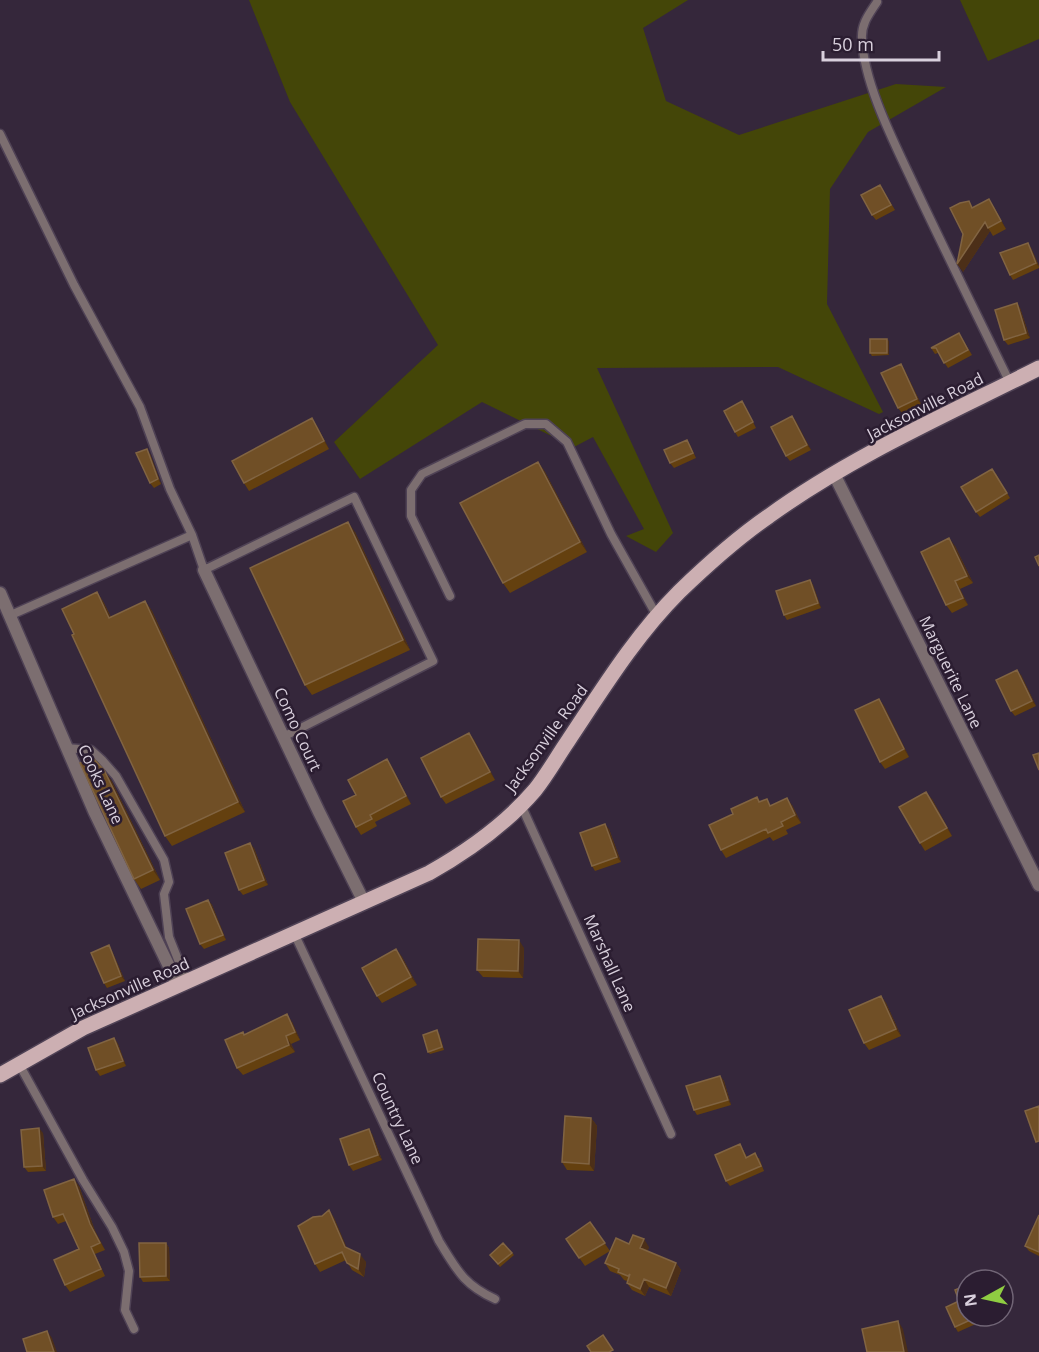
<svg xmlns="http://www.w3.org/2000/svg" width="1039" height="1352" font-family="'Open Sans',sans-serif">
	<style>
		.green { fill: #444608 }
		.lines { fill: none; stroke-linecap: round; stroke-linejoin: round }
		.lane-casing { stroke: #4f4255; stroke-width: 11 }
		.street-casing { stroke: #4f4255; stroke-width: 15 }
		.primary-casing { stroke: #4f4255; stroke-width: 18 }
		.lane { stroke: #7c6e70; stroke-width: 8 }
		.street { stroke: #7c6e70; stroke-width: 12 }
		.primary { stroke: #ccafb2; stroke-width: 15 }
		.wall { fill: #64400f }
		.shaded-wall { fill: #4c2f18 }
		.building { fill: #704f26; stroke: #816442; stroke-width: 1.5 }
		.labels { text-anchor: middle; dominant-baseline: central; stroke-width: 5; stroke-linejoin: round; paint-order: stroke }
		.street-label { font-size: 16px; fill: #d9d0dd; stroke: #2b1d31 }
	</style>
	<rect width="100%" height="100%" fill="#35273b"/>
	<path class="green" d="M249,0H688L643,28L666,101L739,135L896,84L946,87L868,132L830,189L827,304L883,412L879,414L778,367L597,368L673,533L656,552L626,536L644,529L593,437L574,447L482,402L360,479L334,442L438,345L290,102Z
		M960,0H1039V39L988,61Z"/>
	<g class="lines">
		<defs>
			<path id="lane" d="M877,2C869,14 861,24 862,39C864,85 895,144 914,185C945,251 978,317 1010,383
				M0,134L74,285L140,407L170,489L192,535L204,570L354,497L433,661L283,737
				M450,596L411,516V490L422,474L525,424H546L567,442L611,534L657,616
				M11,615L192,535
				M66,748L91,750L102,760L116,776L164,860L169,882L164,894L169,937L187,982
				M521,805L671,1134
				M294,933L439,1241C457,1270 463,1284 495,1299
				M19,1064L83,1180L112,1227L124,1252L129,1271L125,1310L134,1329"/>
			<path id="street" d="M834,474L1039,885
				M204,570L319,812L364,902
				M0,593L95,813L178,985"/>
			<path id="primary" d="M0,1075L83,1028L429,873C468,851 505,825 535,790C547,775 557,757 568,741C602,690 635,636 679,592C707,565 737,538 769,516C852,456 948,414 1039,368"/>
		</defs>
		<use href="#lane" class="lane-casing"/>
		<use href="#street" class="street-casing"/>
		<use href="#primary" class="primary-casing"/>
		<use href="#lane" class="lane"/>
		<use href="#street" class="street"/>
		<use href="#primary" class="primary"/>
	</g>
	<path class="wall" d="M880,185L895,210L876,220L872,215Z
		M969,201L973,208L994,207L1006,229L993,236L990,231L963,272V234Z
		M1031,248L1039,266V268L1013,280L1010,275Z
		M1017,303L1020,308L1030,338L1008,345L1004,340Z
		M962,338L972,355L948,368L938,353L935,354L931,348Z
		M889,341V355L872,356L870,353Z
		M901,364L904,369L921,404L902,413L898,408Z
		M745,406L756,428L738,437L735,432Z
		M792,416L811,450L790,461L786,456Z
		M317,426L329,449L249,491L244,483Z
		M687,440L690,445L696,458L674,468L670,463Z
		M150,454L161,484L154,488L150,483Z
		M538,462L545,472L587,552L510,593L503,583Z
		M996,474L1010,498L980,517L976,512Z
		M355,532L410,650L312,695L305,685Z
		M955,546L973,583L960,589L968,605L952,613L946,605Z
		M810,580L813,585L821,608L787,620L784,615Z
		M97,592L104,603L111,617L145,601L152,611L245,812L172,846L165,836L74,634Z
		M1021,675L1036,706L1015,716L1011,711Z
		M879,699L884,706L909,757L885,769L880,762Z
		M469,733L474,740L495,780L446,804L441,797Z
		M392,767L411,804L375,822L377,826L361,835L356,827V795Z
		M111,780L160,880L141,889L134,879Z
		M757,797L760,801L771,805H792L801,823L786,830L788,834L773,841L770,837L726,858L721,850L733,814Z
		M932,799L952,836L925,851L920,843Z
		M609,829L621,862L595,871L592,866Z
		M254,848L268,885L243,895L239,890Z
		M208,900L212,905L226,940L204,949L200,944Z
		M524,948L523,978L483,977L477,970Z
		M396,949L402,957L417,985L382,1003L377,996Z
		M112,951L125,981L107,988L104,983Z
		M881,996L886,1003L901,1036L869,1050L864,1043Z
		M292,1022L300,1040L291,1044L295,1052L243,1075L237,1068L243,1032L245,1035Z
		M439,1033L444,1050L430,1054L428,1052Z
		M114,1038L118,1044L126,1066L100,1076L96,1070Z
		M720,1076L724,1081L731,1105L697,1115L694,1110Z
		M591,1118L597,1126L594,1171L567,1170L562,1162Z
		M43,1133L46,1171L28,1172L24,1167Z
		M372,1134L382,1160L353,1171L349,1165Z
		M740,1144L747,1157L759,1158L764,1171L730,1186L726,1181Z
		M79,1186L95,1231L105,1250L95,1254L105,1276L70,1292L65,1285L79,1249L66,1221L58,1224L53,1217Z
		M329,1210L334,1218L347,1249L366,1262L364,1277L352,1270L346,1260L320,1272L315,1264L322,1216Z
		M1039,1215V1256L1029,1251L1025,1246Z
		M590,1222L610,1251L585,1266L566,1239Z
		M166,1243L169,1248L170,1281L143,1282L140,1277Z
		M503,1243L514,1255L500,1267L490,1255Z
		M649,1247L647,1251L676,1263L681,1270L671,1296L649,1287L645,1296L632,1290L627,1283V1281L624,1280L620,1275L610,1271L605,1263Z
		M959,1301L967,1316H988L989,1318L958,1332L955,1327Z"/>
	<path class="shaded-wall" d="M989,199L994,207L1006,229L1001,221Z
		M985,222L990,231L963,272L957,264Z
		M1028,243L1031,248L1039,267L1036,263Z
		M1017,303L1020,308L1030,338L1026,333Z
		M887,339L889,341V355L887,353Z
		M901,364L904,369L921,404L917,399Z
		M792,416L796,421L811,450L807,445Z
		M312,418L317,426L329,449L324,441Z
		M147,449L150,454L161,484L158,479Z
		M538,462L545,472L587,552L580,542Z
		M348,522L355,532L410,650L403,640Z
		M949,538L955,546L973,583L967,576Z
		M810,580L813,585L821,608L818,603Z
		M955,581L960,589L968,605L963,598Z
		M97,592L104,603L116,628L109,618Z
		M145,601L152,611L245,812L238,802Z
		M1017,670L1021,675L1036,706L1032,701Z
		M879,699L884,706L909,757L904,749Z
		M469,733L474,740L495,780L490,772Z
		M387,759L392,767L411,804L406,796Z
		M104,770L111,780L160,880L153,870Z
		M926,792L932,799L952,836L947,828Z
		M787,798L792,805L801,823L795,815Z
		M605,824L609,829L621,862L617,857Z
		M250,843L254,848L268,885L264,880Z
		M208,900L212,905L226,940L223,935Z
		M519,940L524,948L523,978L518,971Z
		M109,945L112,951L125,981L121,976Z
		M396,949L402,957L417,985L411,977Z
		M881,996L886,1003L901,1036L896,1029Z
		M287,1014L292,1022L300,1040L295,1032Z
		M286,1036L291,1044L295,1052L289,1045Z
		M114,1038L118,1044L126,1066L123,1061Z
		M720,1076L724,1081L731,1105L728,1100Z
		M591,1118L597,1126L594,1171L589,1164Z
		M39,1128L43,1133L46,1171L42,1166Z
		M369,1129L372,1134L382,1160L378,1155Z
		M74,1179L79,1186L95,1231L105,1250L90,1224Z
		M329,1210L334,1218L350,1255L345,1247Z
		M644,1239L649,1247L646,1256L640,1248Z
		M166,1243L169,1248L170,1281L166,1276Z
		M360,1254L366,1262L364,1277L358,1269Z
		M676,1263L681,1270L671,1296L666,1288Z
		M644,1279L649,1287L645,1296L640,1289Z
		M898,1321L903,1329L908,1352H904Z
		M47,1331L52,1338L57,1352H54Z"/>
	<path class="building" d="M880,185L891,205L872,215L861,195Z
		M989,199L1001,221L988,228L985,222L957,264L963,234L950,208L960,203L969,201L972,208Z
		M1028,243L1036,263L1010,275L1000,253Z
		M1017,303L1026,333L1004,340L995,310Z
		M959,333L968,350L944,363L936,348H931Z
		M870,339H887V353H870Z
		M901,364L917,399L898,408L881,373Z
		M742,401L753,422L735,432L724,411Z
		M792,416L807,445L786,456L771,427Z
		M312,418L324,441L244,483L232,461Z
		M687,440L693,453L670,463L664,450Z
		M147,449L158,479L150,483L136,453Z
		M538,462L580,542L503,583L460,503Z
		M992,469L1007,493L976,512L961,487Z
		M348,522L403,640L305,685L250,568Z
		M949,538L967,576L955,581L963,598L946,605L921,552Z
		M1039,555V566L1035,557Z
		M810,580L818,603L784,615L776,591Z
		M97,592L109,618L145,601L238,802L165,836L72,635L74,634L62,609Z
		M1017,670L1032,701L1011,711L996,680Z
		M879,699L904,749L880,762L855,710Z
		M469,733L490,772L441,797L421,758Z
		M1039,753V770L1033,755Z
		M92,757L104,770L153,870L134,879L80,763Z
		M387,759L406,796L370,815L372,819L356,827L343,801L356,795L348,780Z
		M926,792L947,828L920,843L899,807Z
		M757,797L759,802L767,799L770,806L787,798L795,815L781,822L783,826L768,833L766,829L721,850L709,825L733,814L731,809Z
		M605,824L617,857L592,866L580,833Z
		M250,843L264,880L239,890L225,853Z
		M208,900L223,935L200,944L186,909Z
		M478,939L519,940L518,971L477,970Z
		M109,945L121,976L104,983L91,953Z
		M396,949L411,977L377,996L362,968Z
		M881,996L896,1029L864,1043L849,1010Z
		M287,1014L295,1032L286,1036L289,1045L237,1068L225,1040L243,1032L244,1035Z
		M437,1030L442,1047L428,1052L423,1035Z
		M114,1038L123,1061L96,1070L88,1048Z
		M720,1076L728,1100L694,1110L686,1086Z
		M1039,1106V1141L1036,1142L1025,1111Z
		M565,1116L591,1118L589,1164L562,1162Z
		M39,1128L42,1166L24,1167L21,1130Z
		M369,1129L378,1155L349,1165L340,1139Z
		M740,1144L746,1158L755,1153L761,1166L726,1181L715,1155Z
		M74,1179L90,1224L100,1243L91,1247L101,1269L65,1285L54,1260L79,1249L63,1214L53,1217L44,1190Z
		M329,1210L345,1247L360,1254L358,1269L347,1263L342,1252L315,1264L298,1226L313,1217L322,1216Z
		M1039,1215V1252L1025,1246Z
		M590,1222L605,1243L579,1258L566,1239Z
		M633,1235L644,1239L640,1248L676,1263L666,1288L644,1279L640,1289L627,1283L630,1274L628,1276L618,1272L619,1269L605,1263L616,1238L629,1244Z
		M139,1243H166V1276L140,1277Z
		M503,1243L512,1253L498,1264L490,1255Z
		M967,1285V1316H979L955,1327L946,1307L959,1301L955,1290Z
		M898,1321L904,1352H867L862,1329Z
		M47,1331L54,1352H27L23,1339Z
		M603,1335L613,1350L609,1352H591L587,1346Z"/>
	<g class="labels">
		<g class="street-label">
			<text transform="translate(925 406) rotate(-27)">Jacksonville Road</text>
			<text transform="translate(951 672) rotate(64)">Marguerite Lane</text>
			<text transform="translate(298 729) rotate(65)">Como Court</text>
			<text transform="translate(546 738) rotate(-54)">Jacksonville Road</text>
			<text transform="translate(101 784) rotate(65)">Cooks Lane</text>
			<text transform="translate(610 963) rotate(66)">Marshall Lane</text>
			<text transform="translate(130 988) rotate(-24)">Jacksonville Road</text>
			<text transform="translate(398 1118) rotate(65)">Country Lane</text>
		</g>
	</g>
	<g transform="translate(985 1298) rotate(262)"><circle r="28" fill="#2b1d31" stroke="#716576" stroke-width="1.5"/>
	<path d="M0-4.5L10 22L0 15L-10 22Z" fill="#8fcd42"/>
	<text y="-9" font-size="16" font-weight="bold" text-anchor="middle" fill="#d9d0dd">N</text>
	</g>
	<path d="M823 51v9h116v-9" fill="none" stroke="#d9d0dd" stroke-width="3"/>
	<text x="832" y="51" font-size="18" fill="#d9d0dd" stroke="#2b1d31" stroke-width="4.5" paint-order="stroke">50 m</text>
</svg>
